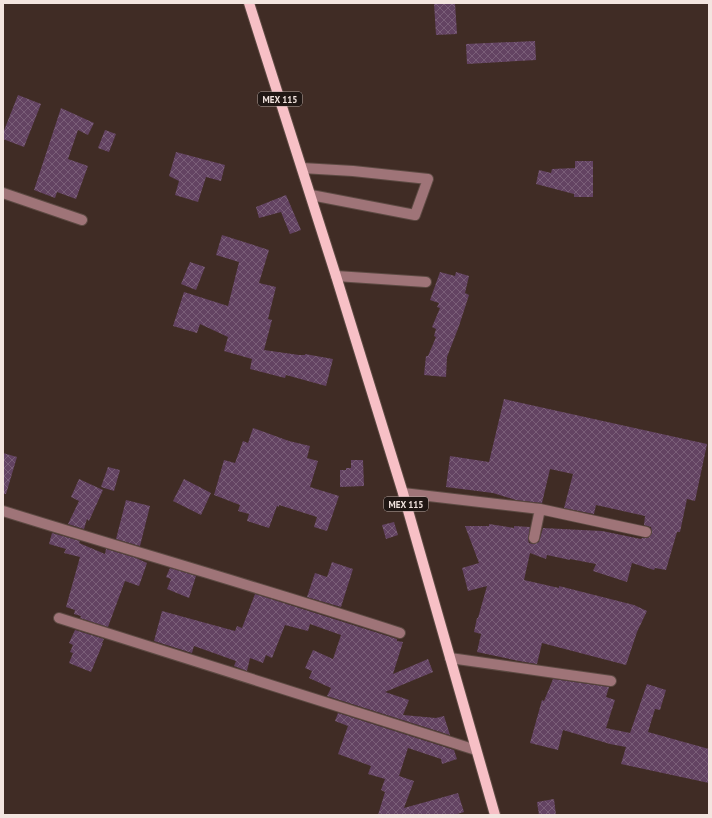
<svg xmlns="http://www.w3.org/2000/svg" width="712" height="818" font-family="'PT Sans',sans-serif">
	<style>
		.building { fill: url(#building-cross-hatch) }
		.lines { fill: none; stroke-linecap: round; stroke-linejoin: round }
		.minor-casing { stroke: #5d4a43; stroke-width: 12 }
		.major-casing { stroke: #5d4a43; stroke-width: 12 }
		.minor { stroke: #9f7478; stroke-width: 10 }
		.major { stroke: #f7c0c6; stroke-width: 10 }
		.labels { text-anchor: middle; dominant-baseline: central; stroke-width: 3; stroke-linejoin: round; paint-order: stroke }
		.shield { fill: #201714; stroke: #b4a7a3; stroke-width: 1 }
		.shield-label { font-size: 9px; font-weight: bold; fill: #f3e5e0 }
	</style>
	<defs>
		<pattern id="building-cross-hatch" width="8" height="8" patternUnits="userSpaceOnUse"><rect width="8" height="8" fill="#634362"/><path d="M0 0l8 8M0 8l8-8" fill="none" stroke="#7a5e78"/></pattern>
	</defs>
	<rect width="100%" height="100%" fill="#402c25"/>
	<path class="building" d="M434,3H455L457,34L436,35Z
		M535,41L536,60L467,64L466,44Z
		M18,95L41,104L24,147L3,139V133Z
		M61,108L94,123L88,135L78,130L68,159L88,166L76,199L57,192L55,198L34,190Z
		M105,130L116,134L109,152L98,148Z
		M176,152L225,165L221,181L206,177L198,202L175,195L179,181L169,176Z
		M575,161H593V197H574V194L536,184L539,170L551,173L552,169L575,168Z
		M286,195L301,230L290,234L281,212L259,218L256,207Z
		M222,235L269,250L259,283L276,287L268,319L272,320L264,350L299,355H305V354L333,359L326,386L286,375L285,378L250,369L252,359L224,351L228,337L200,324L197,333L173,326L184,292L228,306L239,262L216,255Z
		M190,262L205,267L196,290L181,284Z
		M440,272L455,276L456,272L469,276L465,293L469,295L459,326L447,357L446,377L424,375L426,356H428L436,337L434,336L436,329L432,327L440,308L437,307L439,303L430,300Z
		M504,399L707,444L695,501L687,499L680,532H677L666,570L655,568L654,570L632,563L627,582L593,571L596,564L570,559V560L547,555L546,559L530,553L524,580L559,588V586L634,605L647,611L637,632L626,665L542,643L537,664L519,661L477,652L481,634L474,632L477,618H478L487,586L468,591L462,568L479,563L465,526H489V524L514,528V526L530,527L528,540L529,543L533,544L539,542L543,528L602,531L641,539L642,538H648L652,533L651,527L644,525L645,516L596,505L594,514L564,508L573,474L550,469L542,503L516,500L493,493L446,487L450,456L489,462Z
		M253,428L289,441L310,446L307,458L318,461L310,487L339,496L327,531L314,527L317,517L279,505V507L277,506L269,528L247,521L249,514L238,511L240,505L214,495L224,460L235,463L243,441L248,443Z
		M3,453L17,457L6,494H3Z
		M351,460H363L364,486L340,487V470H346V468H351Z
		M108,467L120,470L114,491L101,487Z
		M79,479L103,490L89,521L87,519L84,529L68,524L79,501L71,497Z
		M184,479L211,493L201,515L173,501Z
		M126,500L150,506L140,546L116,539Z
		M394,522L398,535L386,539L382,525Z
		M52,533L80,541L79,543L105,554L106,549L136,558L147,563L139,586L125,581L108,627L80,618L81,616L74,614L75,610L66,607L80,557L64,553L66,549L49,544Z
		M332,562L353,569L341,607L307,597L315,573L327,577Z
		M170,568L196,576L189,598L167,589L171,579L166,577Z
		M255,594L397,639V641L403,642L393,674L428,659L433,672L385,692L409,700L403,715L436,718L444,716L450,735L327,696L331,688L309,678L312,671L305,668L313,650L333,659L341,635L310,624L308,631L285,625L272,658L266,655L263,663L250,658L247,671L234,666L236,661L194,646L192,653L154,641L162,611L235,631L237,626L242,628Z
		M75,630L104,639L102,643H103L91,672L69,663L73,653L70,652L73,645L69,643Z
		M553,679L609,687L606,697L615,700L606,728L630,733L647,684L666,690L660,710L655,709L648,732L709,749V783L621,764L626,747L610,744L563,730L558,750L530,743L542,700L544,701Z
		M338,713L454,750L457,759L442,764L441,759L408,748L399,776L414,781L404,808L458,793L464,812L454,815H378L385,792L381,790L385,779L368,774L371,766L338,754L348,726L335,721Z
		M554,799L556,815H539L537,802Z"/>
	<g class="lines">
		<defs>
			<path id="minor" d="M302,168L353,171L428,179L415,215L311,195
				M3,193L82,220
				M336,276L426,282
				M403,493L540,509L646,532
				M3,511C135,552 268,590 400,633
				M534,538L540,509
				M59,618L476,750
				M450,658L611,681"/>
			<path id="major" d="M249,3L336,276L403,493L495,815"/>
		</defs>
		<use href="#minor" class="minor-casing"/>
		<use href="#major" class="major-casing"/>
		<use href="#minor" class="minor"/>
		<use href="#major" class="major"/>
	</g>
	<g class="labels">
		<g class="shield">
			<rect x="258" y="92" width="44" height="14" rx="3"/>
			<rect x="384" y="497" width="44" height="14" rx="3"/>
		</g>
		<g class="shield-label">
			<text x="280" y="99">MEX 115</text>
			<text x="406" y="504">MEX 115</text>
		</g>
	</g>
	<rect width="712" height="818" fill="none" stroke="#f3e5e0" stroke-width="8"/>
</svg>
